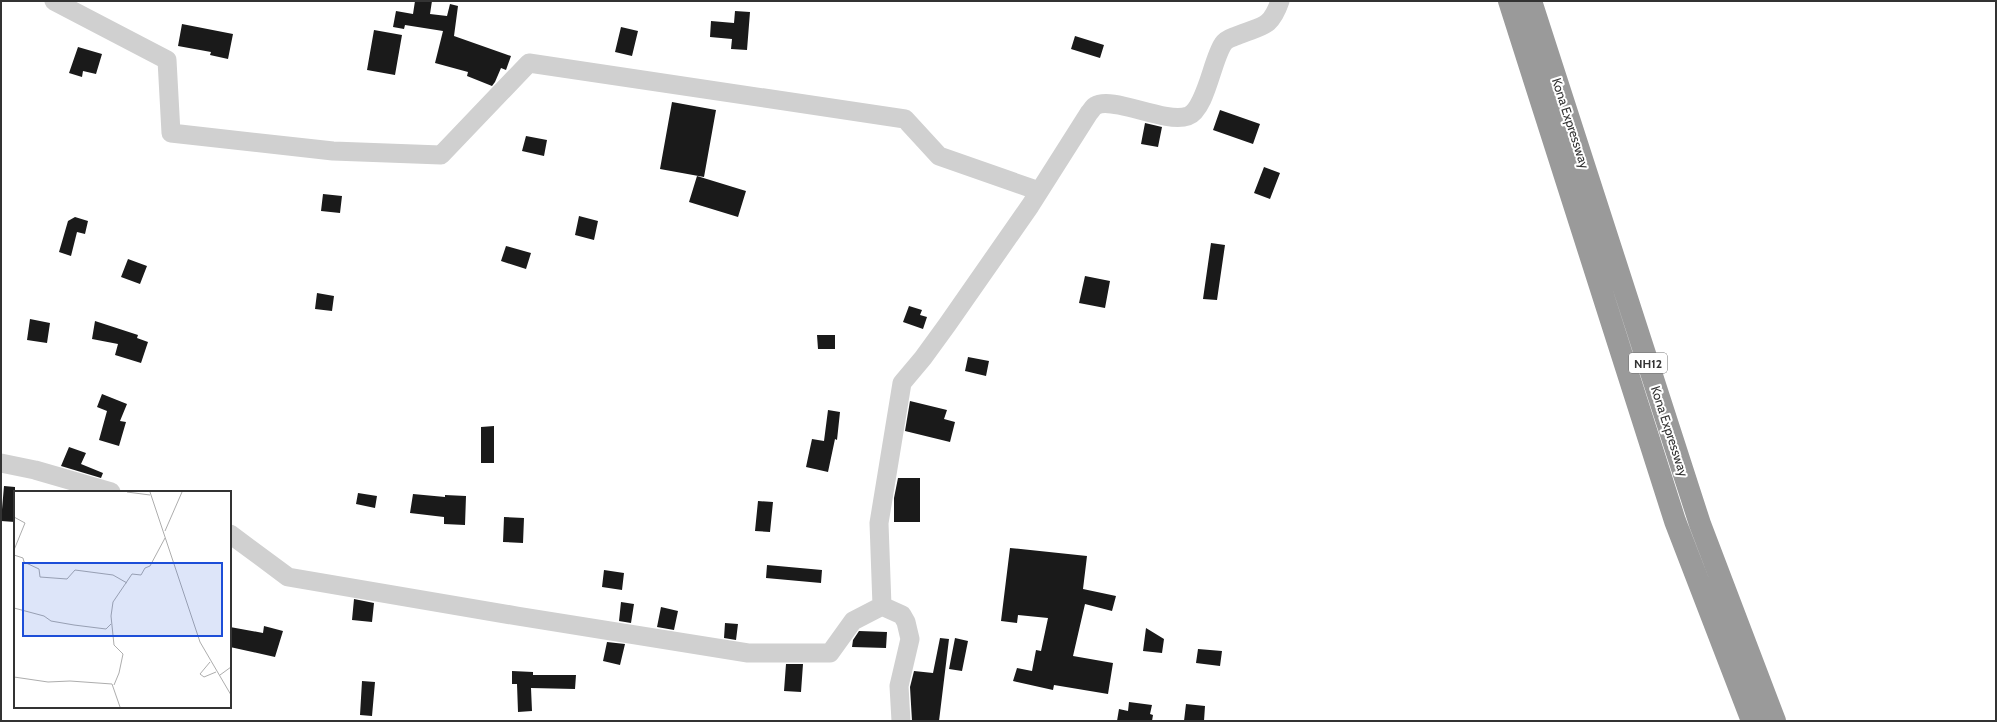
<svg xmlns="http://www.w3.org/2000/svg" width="1997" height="722" font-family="Cabin,sans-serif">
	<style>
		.building { fill: #1a1a1a }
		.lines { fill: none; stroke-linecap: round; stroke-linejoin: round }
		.minor { stroke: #d0d0d0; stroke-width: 19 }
		.highway { stroke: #9a9a9a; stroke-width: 22 }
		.labels { text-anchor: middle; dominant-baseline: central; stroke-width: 4; stroke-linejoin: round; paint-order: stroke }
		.shield { fill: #fff; stroke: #707070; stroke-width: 1 }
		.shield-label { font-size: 12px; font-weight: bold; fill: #333 }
		.street-label { font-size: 13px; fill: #333; stroke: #fff }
		.inset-road { fill: none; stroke: #adadad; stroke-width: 1 }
		.view { fill: #1d4ed8; fill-opacity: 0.15; stroke: #1d4ed8; stroke-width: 2 }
		.inset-edge { fill: none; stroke: #333; stroke-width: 2 }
	</style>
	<rect width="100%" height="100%" fill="#fff"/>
	<path class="building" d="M415,1H432L430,14L447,16L450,4L458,6L454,36L511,56L506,70L501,68L495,82L492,86L467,76L468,72L435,63L443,31L405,25L404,29L393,27L396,11L413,14Z
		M735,11L750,12L747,50L731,49L732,39L710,37L711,21L734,23Z
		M182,24L233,34L228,59L210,55L211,52L178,46Z
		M621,27L638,31L632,56L615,52Z
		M374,30L402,35L395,75L367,70Z
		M1075,36L1104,45L1100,58L1071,49Z
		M78,47L102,54L96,74L83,71L82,77L69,73Z
		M672,102L716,110L704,177L660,169Z
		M1220,110L1260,124L1253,144L1213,130Z
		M1145,123L1162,127L1158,147L1141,144Z
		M526,136L547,140L544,156L522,151Z
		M1264,167L1280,173L1270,199L1254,193Z
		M697,176L746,191L738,217L689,202Z
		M323,194L342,196L340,213L321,211Z
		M579,216L598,221L594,240L575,235Z
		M75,217L88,221L85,234L77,232L71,256L59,252L68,221Z
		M1211,243L1225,245L1217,300L1203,299Z
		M506,246L531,253L526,269L501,261Z
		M128,259L147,266L140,284L121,277Z
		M1085,276L1110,281L1105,308L1079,303Z
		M317,293L334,296L332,311L315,309Z
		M909,306L922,310L920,315L927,317L923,329L903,322Z
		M30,319L50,323L47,343L27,340Z
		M95,321L138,335L137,338L148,342L141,363L115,355L118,344L92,339Z
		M817,335H835V349H818Z
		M968,357L989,361L986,376L965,371Z
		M102,394L127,404L120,421L126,422L119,446L99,440L107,411L97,407Z
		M910,401L947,410L944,419L955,422L950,442L905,431Z
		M828,410L840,412L837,440L835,439L828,472L806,467L812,439L824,441Z
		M494,426V463H481V427Z
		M69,447L86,453L81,464L103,473L101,478L61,466Z
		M898,478H920V522H894V498Z
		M4,486L15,487V522L1,521Z
		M358,493L377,496L375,508L356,504Z
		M413,494L445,497V495L466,496L465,525L444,524V517L410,513Z
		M758,501L773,502L770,532L755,531Z
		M504,517L524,518L523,543L503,542Z
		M1010,548L1087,556L1083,589L1116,596L1112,611L1085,604L1073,656L1113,663L1108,694L1054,685L1053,690L1013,681L1017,668L1032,671L1036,650L1041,651L1048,618L1018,615L1017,623L1001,621Z
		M767,565L822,570L821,583L766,578Z
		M604,570L624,573L622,590L602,587Z
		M354,599L374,603L372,622L352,620Z
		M621,602L634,604L631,623L619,621Z
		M661,607L678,611L674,630L657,627Z
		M725,623L738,624L736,640L724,638Z
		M264,626L283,631L275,657L230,647V627L263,633Z
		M1146,628L1164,639L1162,653L1143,651Z
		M859,631L887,632L886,648L852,647L853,640Z
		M940,638L949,639L939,721H912L910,687L914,671L933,673Z
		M955,638L968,641L962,671L949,669Z
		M607,642L625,644L620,665L603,661Z
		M1198,649L1222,651L1220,666L1196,663Z
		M786,664H803L801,692L784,691Z
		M512,671L533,672V675H576L575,689L531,688L532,711L518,712L517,684H512Z
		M362,681L375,682L372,716L360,715Z
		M1129,702L1152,705L1150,714L1153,715L1152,721H1117L1119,709L1128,711Z
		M1186,704L1205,706L1204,721H1184Z"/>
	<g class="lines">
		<path class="minor" d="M54,1L167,60L171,133L333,151L441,155L529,63L905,119L939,156L1039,191
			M1,463L35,470L111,492
			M230,534L288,577L517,616L748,653H830L853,621L882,606
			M901,721L899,686L910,639L906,622L902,615L882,606L879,523L902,383L923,358L947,325L1030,206L1089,113C1091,111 1093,107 1095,106C1112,95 1164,124 1188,116C1206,109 1212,60 1223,44C1226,39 1231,38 1236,36C1261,25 1270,30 1280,1"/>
		<path class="highway" d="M1509,1L1675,521L1752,721
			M1531,1L1700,524L1775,721"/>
	</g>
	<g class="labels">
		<rect class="shield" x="1629" y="353" width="38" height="20" rx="3"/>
		<g class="shield-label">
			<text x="1648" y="363">NH12</text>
		</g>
		<g class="street-label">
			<text transform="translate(1571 123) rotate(72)">Kona Expressway</text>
			<text transform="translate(1670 431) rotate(72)">Kona Expressway</text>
		</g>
	</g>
	<g transform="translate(14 491)">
		<rect width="217" height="217" fill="#fff"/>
		<path class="inset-road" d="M113,1L136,4M136,1L186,151L217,204M0,26L11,32L0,59M151,40L168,1M0,64L9,67L10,71L25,78L26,86L53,88L61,79L99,84L113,92M0,117L30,125L37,130L60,134L92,138L97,133M196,171L186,183L190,186L202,181M206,184L217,176M0,186L34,191L56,190L98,193L106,216M100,194L105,182L109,163L100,154L97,125L99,111L118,83L127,84L131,77L136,75L151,47"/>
		<path class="view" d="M9,72H208V145H9Z"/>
		<rect width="217" height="217" class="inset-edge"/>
	</g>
	<rect width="1997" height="722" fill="none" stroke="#333333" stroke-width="4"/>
</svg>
